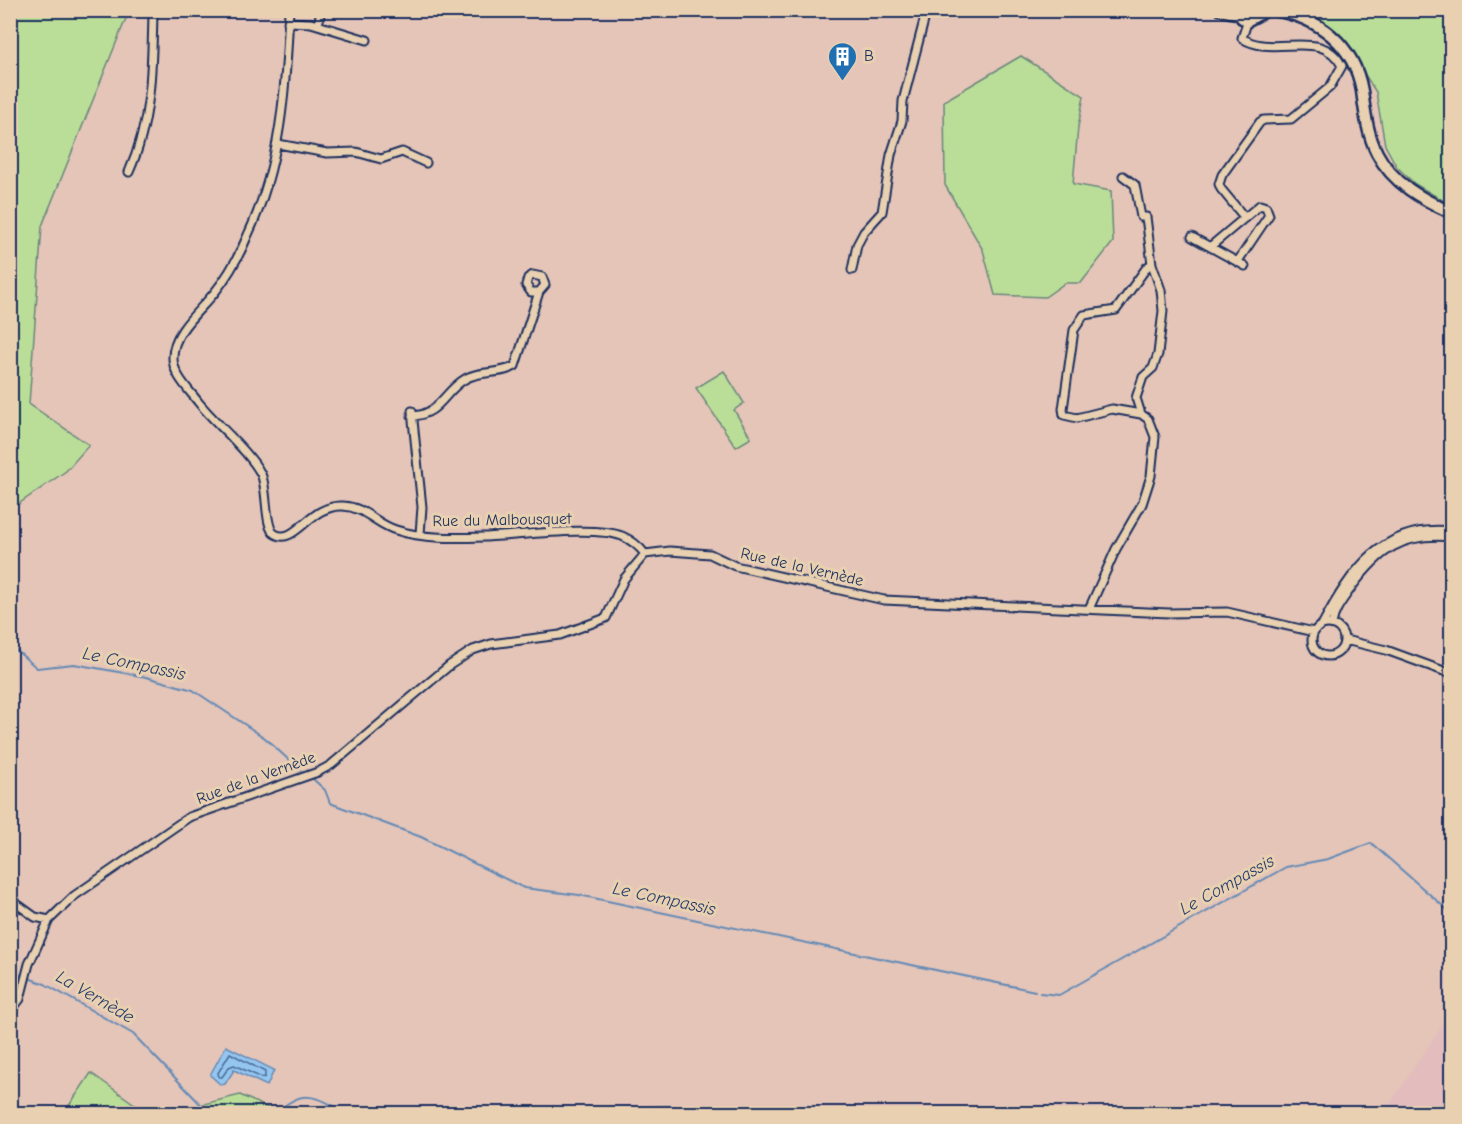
<svg xmlns="http://www.w3.org/2000/svg" width="1462" height="1124" font-family="'Comic Neue',sans-serif">
	<style>
		.built { fill: #e3bdbd }
		.green { fill: #bade98; stroke: #6a867b; stroke-width: 1.5 }
		.water { fill: #94c6f0; stroke: #648ab6; stroke-width: 1.5 }
		.lines { fill: none; stroke-linecap: round; stroke-linejoin: round }
		.shore { stroke: #4b6b98; stroke-width: 1.5 }
		.stream { stroke: #648ab6; stroke-width: 2 }
		.minor-casing { stroke: #1b2f5e; stroke-width: 11 }
		.secondary-casing { stroke: #1b2f5e; stroke-width: 15 }
		.minor { stroke: #e8d0b1; stroke-width: 7 }
		.secondary { stroke: #e8d0b1; stroke-width: 10 }
		.labels { text-anchor: middle; dominant-baseline: central; stroke-width: 6; stroke-linejoin: round; paint-order: stroke }
		.poi-label { font-size: 16px; fill: #1b2f5e; stroke: #e8d0b1; text-anchor: start }
		.street-label { font-size: 16px; fill: #1b2f5e; stroke: #e8d0b1 }
		.water-label { font-size: 18px; font-style: italic; fill: #273e6d; stroke: #e8d0b1 }
	</style>
	<rect width="100%" height="100%" fill="#e5c5b8"/>
	<filter id="ink" filterUnits="userSpaceOnUse"><feTurbulence type="fractalNoise" baseFrequency=".0167" numOctaves="2"/><feDisplacementMap in="SourceGraphic" scale="12" xChannelSelector="R" yChannelSelector="G"/><feConvolveMatrix kernelMatrix="1 2 1 2 8 2 1 2 1" color-interpolation-filters="sRGB"/></filter>
	<g filter="url(#ink)">
		<path class="built" d="M1451,1008V1113L1383,1114L1437,1033Z"/>
		<path class="green" d="M11,11H129L42,226L29,404L89,445L66,471L11,509Z
			M1300,11H1451V205L1415,184L1397,167L1385,145L1376,92L1339,34L1320,19Z
			M1021,56L1084,96L1078,127L1073,184L1111,191L1113,242L1081,283H1065L1045,297L995,295L983,250L945,185L944,101Z
			M724,371L744,403L734,410L751,438L736,447L696,388Z
			M91,1073L147,1113H64Z
			M240,1095L279,1113H168Z"/>
		<path class="water" d="M226,1046L274,1070L267,1086L234,1070L225,1084L221,1085L210,1075Z"/>
		<g class="lines">
			<path class="shore" d="M230,1053L265,1072V1077L262,1078L234,1065L229,1067L222,1077H219L218,1073Z"/>
			<path class="stream" d="M10,645L37,668L74,664L146,677L193,690L265,738L304,774
				M313,779L325,790L330,803L421,837L524,888L579,895L1035,991
				M10,965L20,975L45,984L133,1034L210,1114
				M1040,993L1059,995L1286,867L1328,859L1371,843L1452,914
				M275,1114C306,1084 316,1099 351,1114
				M526,1114L668,1106L690,1114"/>
			<defs>
				<path id="minor" d="M289,10C286,89 281,165 247,237C239,256 228,276 215,292C200,311 173,331 173,357C172,374 190,391 199,403C217,425 249,451 261,474C268,488 264,528 275,534C295,546 310,504 343,506C365,507 376,524 396,530C422,539 456,538 484,537C517,536 594,525 622,536C631,540 639,546 645,554
					M905,10L920,14L927,12
					M288,22L311,23L367,40
					M318,25L321,10
					M278,144L327,153L356,152L381,159L402,152L426,163
					M129,172C152,121 152,65 153,10
					M1123,176L1135,185L1141,217H1146L1152,264
					M1245,218L1221,189L1219,184L1222,175L1260,122L1264,120L1291,119L1330,87L1342,66C1322,26 1273,59 1242,38L1248,20
					M1192,237L1245,266
					M1211,246L1260,205L1266,207L1269,215L1238,261
					M852,270L857,245L864,232L882,212L891,155L902,121L903,101L926,13
					M412,411L422,507L420,534
					M412,416C440,415 444,391 465,379C479,370 501,375 515,366L539,292L545,285L542,277L533,275L528,278L526,285L531,292H539
					M1089,609L1116,549L1142,504L1151,476L1155,437L1148,419L1141,414L1112,409L1077,418L1064,415L1063,409L1074,330L1084,315L1116,310L1147,267L1152,264L1161,290L1163,311L1158,354L1153,368L1143,377L1136,398L1141,414
					M1312 640a16 16 0 1 1 32 0a16 16 0 1 1-32 0Z
					M1332,624C1334,610 1343,600 1351,588C1379,550 1402,532 1452,537
					M1322,625C1351,571 1383,523 1452,531
					M1345,640L1386,650L1452,674
					M10,899L35,917L49,920
					M10,1012L20,999L29,964L49,920L74,896L189,817L318,772L331,765L450,665L473,650L491,644L560,635L606,618L624,579L645,554L670,551L710,554L735,566L884,600L1169,613L1227,612L1314,632
					M1447,1114L1452,1107"/>
				<path id="secondary" d="M1221,10L1240,14
					M1240,10L1242,18L1248,20L1267,10
					M1273,10C1318,17 1354,44 1362,91C1365,112 1367,133 1377,153C1393,184 1422,199 1452,213"/>
			</defs>
			<use href="#minor" class="minor-casing"/>
			<use href="#secondary" class="secondary-casing"/>
			<use href="#minor" class="minor"/>
			<use href="#secondary" class="secondary"/>
		</g>
	</g>
	<defs>
		<symbol id="building-pin" viewBox="-11 -11 22 30"><path d="M0 17L-7.5 6A9.5 9.5 0 1 1 7.5 6Z" fill="#1f6fb2" stroke="#e8d0b1"/><path d="M-4-6H4V6H1V3H-1V6H-4ZM-2.5-4.3h1.7v1.8h-1.7ZM.8-4.3h1.7v1.8H.8ZM-2.5-1h1.7V.8h-1.7ZM.8-1h1.7V.8H.8Z" fill="#fff"/></symbol>
	</defs>
	<g fill-rule="evenodd">
		<use href="#building-pin" x="826" y="40" width="33" height="45"/>
	</g>
	<g class="labels">
		<g class="poi-label">
			<text x="864" y="56">B</text>
		</g>
		<g class="street-label">
			<text transform="translate(502 520) rotate(-1)">Rue du Malbousquet</text>
			<text transform="translate(802 567) rotate(13)">Rue de la Vernède</text>
			<text transform="translate(256 778) rotate(-20)">Rue de la Vernède</text>
		</g>
		<g class="water-label">
			<text transform="translate(134 664) rotate(12)">Le Compassis</text>
			<text transform="translate(1227 885) rotate(-29)">Le Compassis</text>
			<text transform="translate(664 899) rotate(12)">Le Compassis</text>
			<text transform="translate(95 997) rotate(30)">La Vernède</text>
		</g>
	</g>
	<rect width="1462" height="1124" fill="none" stroke="#e8d0b1" stroke-width="36"/>
	<rect x="18" y="18" width="1426" height="1088" fill="none" stroke="#1b2f5e" stroke-width="2" filter="url(#ink)"/>
</svg>
